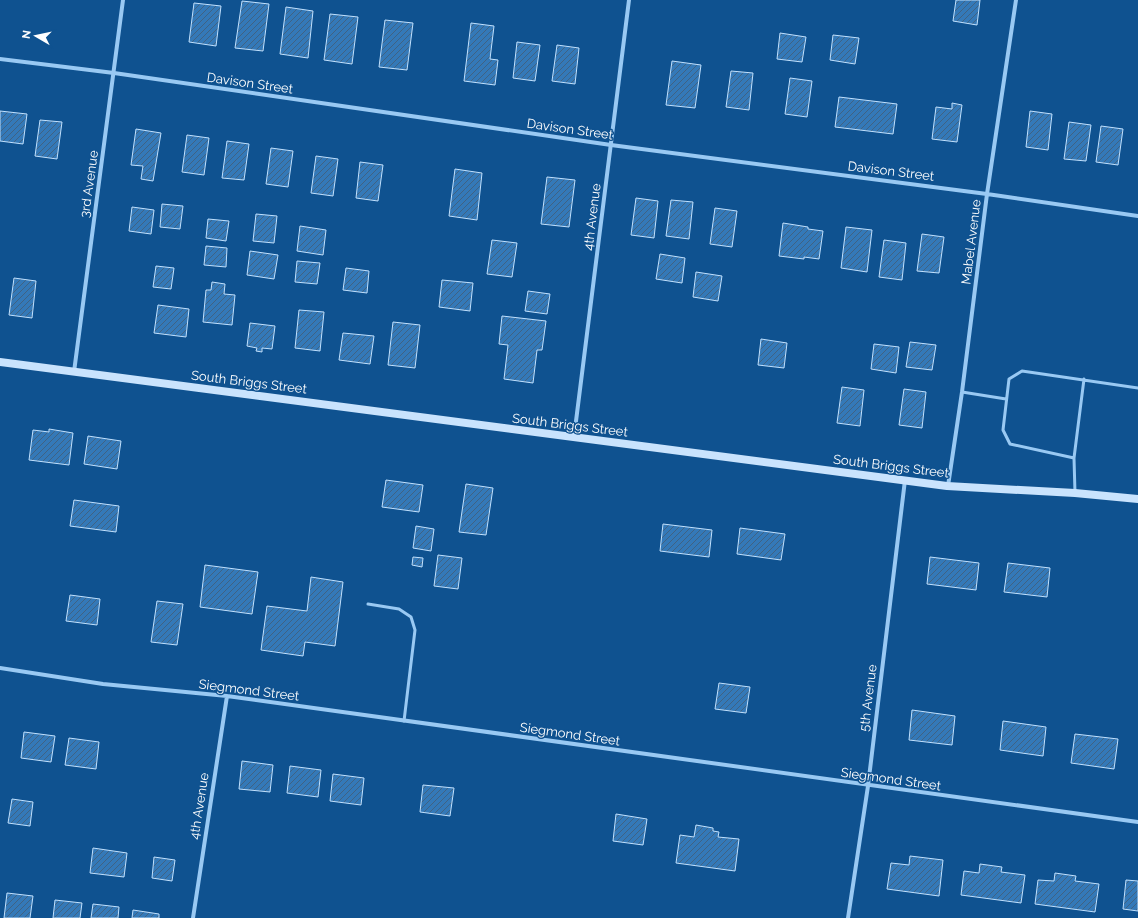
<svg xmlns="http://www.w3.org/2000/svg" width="1138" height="918" font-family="Raleway,sans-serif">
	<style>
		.building { fill: url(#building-hatch); stroke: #c1e1fe }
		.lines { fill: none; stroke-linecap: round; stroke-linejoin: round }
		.lane { stroke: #99c9f3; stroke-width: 3 }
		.street { stroke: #99c9f3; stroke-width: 4 }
		.secondary { stroke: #c9e3fd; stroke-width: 8 }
		.labels { text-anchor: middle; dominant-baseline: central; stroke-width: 3; stroke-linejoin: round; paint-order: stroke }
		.street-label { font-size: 13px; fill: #fff; stroke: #0f5290 }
	</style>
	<defs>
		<pattern id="building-hatch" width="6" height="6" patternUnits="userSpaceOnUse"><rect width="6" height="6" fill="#3479b8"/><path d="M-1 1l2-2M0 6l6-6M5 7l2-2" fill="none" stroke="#406282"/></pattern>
	</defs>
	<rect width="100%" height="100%" fill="#0f5290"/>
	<path class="building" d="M956,0H980L977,25L953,21Z
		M242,1L269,4L263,51L235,48Z
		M194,3L221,6L216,46L189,42Z
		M286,7L313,11L308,58L280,54Z
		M330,14L358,17L352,64L324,60Z
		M385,20L413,23L407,70L379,67Z
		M471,23L494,26L490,59L498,60L495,85L464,81Z
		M780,33L806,37L802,62L777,59Z
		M833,35L859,38L855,64L830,60Z
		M517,42L540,45L535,81L513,78Z
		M557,45L579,48L575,84L552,81Z
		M672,61L701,65L695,108L666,105Z
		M731,71L753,73L749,110L726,107Z
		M790,78L812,81L807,117L785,114Z
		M839,97L897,104L893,134L835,127Z
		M952,103L962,105L957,142L932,139L936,107L952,109Z
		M0,111L27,114L23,144L0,141Z
		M1030,111L1052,114L1048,150L1026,147Z
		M40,120L62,122L57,159L35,156Z
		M1069,122L1091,125L1086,161L1064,159Z
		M1101,126L1123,129L1118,165L1096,162Z
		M136,129L161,133L153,181L141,179L143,166L131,165Z
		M187,135L209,138L204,175L182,172Z
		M227,141L249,144L244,180L222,178Z
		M271,148L293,151L288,187L266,184Z
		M316,156L338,159L333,196L311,193Z
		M360,162L383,165L378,201L356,198Z
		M455,169L482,173L477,220L449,216Z
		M547,177L575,180L569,227L541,224Z
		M636,198L658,201L654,238L631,235Z
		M671,200L693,202L689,239L666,236Z
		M162,204L183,206L180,229L160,227Z
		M132,207L154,210L151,234L129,231Z
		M715,208L737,211L732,247L710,244Z
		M256,214L277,216L274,243L253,241Z
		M208,219L229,221L226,241L206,238Z
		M783,223L808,227V229L823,231L819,259L804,257V259L779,256Z
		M300,226L326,230L323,255L297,251Z
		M846,227L872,230L867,272L841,268Z
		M922,234L944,237L939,273L917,271Z
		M492,240L517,243L512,277L487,274Z
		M884,240L906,243L902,280L879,277Z
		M206,246L227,248L226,267L204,265Z
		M250,251L278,255L274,279L247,275Z
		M660,254L685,258L682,283L656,279Z
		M297,261L320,263L317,284L295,282Z
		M156,266L174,268L171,289L153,287Z
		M346,268L369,271L367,293L343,290Z
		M696,272L722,276L718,301L693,297Z
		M14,278L36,281L32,318L9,315Z
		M442,280L473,283L470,311L439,307Z
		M212,282L225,284L224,294L235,295L232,325L203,322L206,290H211Z
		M528,291L550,294L547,314L525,311Z
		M158,305L189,309L186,337L154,333Z
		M299,310L324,312L320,351L295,348Z
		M502,316L546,321L542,350H537L533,383L504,379L508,345L499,344Z
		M393,322L420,325L415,368L388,365Z
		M250,323L275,326L272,349L262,348V352L256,351L257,348L247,346Z
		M343,333L374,336L370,364L339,360Z
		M761,339L787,343L784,368L758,365Z
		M910,342L936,345L932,370L906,367Z
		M874,344L899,347L896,373L871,369Z
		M842,387L864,390L860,426L837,423Z
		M904,389L926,392L922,428L899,425Z
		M49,429L73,433L69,465L29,460L33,430L49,432Z
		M88,436L121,441L117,469L84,464Z
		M386,480L423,485L419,512L382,507Z
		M466,484L493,488L486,535L459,532Z
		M74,500L119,506L116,532L70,526Z
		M663,524L712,530L709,557L660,551Z
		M416,526L434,529L431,551L413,548Z
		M740,528L785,534L781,560L737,554Z
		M438,555L462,558L458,589L434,586Z
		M413,557L423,558L422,567L412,565Z
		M930,557L979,563L976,590L927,584Z
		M1008,563L1050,568L1047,597L1004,592Z
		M205,565L258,572L252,614L200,607Z
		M311,577L343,582L335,646L305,642L303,656L261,650L267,606L307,611Z
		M70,595L100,599L97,625L66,621Z
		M157,601L183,604L177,645L151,642Z
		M719,683L750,687L746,713L715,709Z
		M912,710L955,716L952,745L909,740Z
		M1003,721L1046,727L1043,756L1000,750Z
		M24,732L55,736L51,762L21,758Z
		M1075,734L1118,739L1114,769L1071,763Z
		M69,738L99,742L96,769L65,765Z
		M242,761L273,765L270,792L239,789Z
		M290,766L321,770L318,797L287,793Z
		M333,774L364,778L361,805L330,801Z
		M423,785L454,788L450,816L420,812Z
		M12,799L33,802L30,826L8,823Z
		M616,814L647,819L643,845L613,841Z
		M696,825L713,828V831L719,832L718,837L739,839L735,871L676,863L680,835L694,837Z
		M93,848L127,853L124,877L90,873Z
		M910,856L943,860L939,896L887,889L891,863L909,865Z
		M154,857L175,860L172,881L152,878Z
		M980,864L1002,867L1001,872L1025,875L1021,903L961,895L964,871L979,873Z
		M1055,873L1076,876L1075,881L1099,884L1095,912L1035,904L1038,880L1054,881Z
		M1126,880L1138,881V911L1123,909Z
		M7,893L33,896L30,918H4Z
		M55,900L82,903L80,918H53Z
		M93,904L119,907L118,918H91Z
		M133,910L159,914V918H132Z"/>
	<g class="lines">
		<path class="lane" d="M962,392L1006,399
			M1074,458L1010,444L1003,430L1009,379L1022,371L1138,388
			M1075,493L1074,458L1084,379
			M368,604L399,609L411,617L415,630L404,721"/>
		<path class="street" d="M0,59L114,73L611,145L987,194L1138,216
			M74,372L123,0
			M574,437L629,0
			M948,486L962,392L987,194L1016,0
			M0,668L103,684L227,696L1138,822
			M193,918L227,696
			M848,918L868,786L905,480"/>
		<path class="secondary" d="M0,362L947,486L1075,493L1138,499"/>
	</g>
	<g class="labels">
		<g class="street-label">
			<text transform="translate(250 83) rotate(8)">Davison Street</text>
			<text transform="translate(570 129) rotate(8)">Davison Street</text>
			<text transform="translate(891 171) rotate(7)">Davison Street</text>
			<text transform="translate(89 184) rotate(-82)">3rd Avenue</text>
			<text transform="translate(592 217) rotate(-83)">4th Avenue</text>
			<text transform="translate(971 242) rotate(-83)">Mabel Avenue</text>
			<text transform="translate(249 382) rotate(7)">South Briggs Street</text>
			<text transform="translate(570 425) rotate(7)">South Briggs Street</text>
			<text transform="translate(891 466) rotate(7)">South Briggs Street</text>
			<text transform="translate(249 690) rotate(7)">Siegmond Street</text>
			<text transform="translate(868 698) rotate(-83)">5th Avenue</text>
			<text transform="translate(570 734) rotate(8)">Siegmond Street</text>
			<text transform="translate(891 779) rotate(8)">Siegmond Street</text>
			<text transform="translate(199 806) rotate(-81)">4th Avenue</text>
		</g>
	</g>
	<g transform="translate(36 36) rotate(279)" stroke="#0f5290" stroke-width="3" paint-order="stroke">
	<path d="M0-3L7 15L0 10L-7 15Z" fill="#ffffff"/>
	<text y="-6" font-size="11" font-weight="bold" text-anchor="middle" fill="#ffffff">N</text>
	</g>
</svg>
